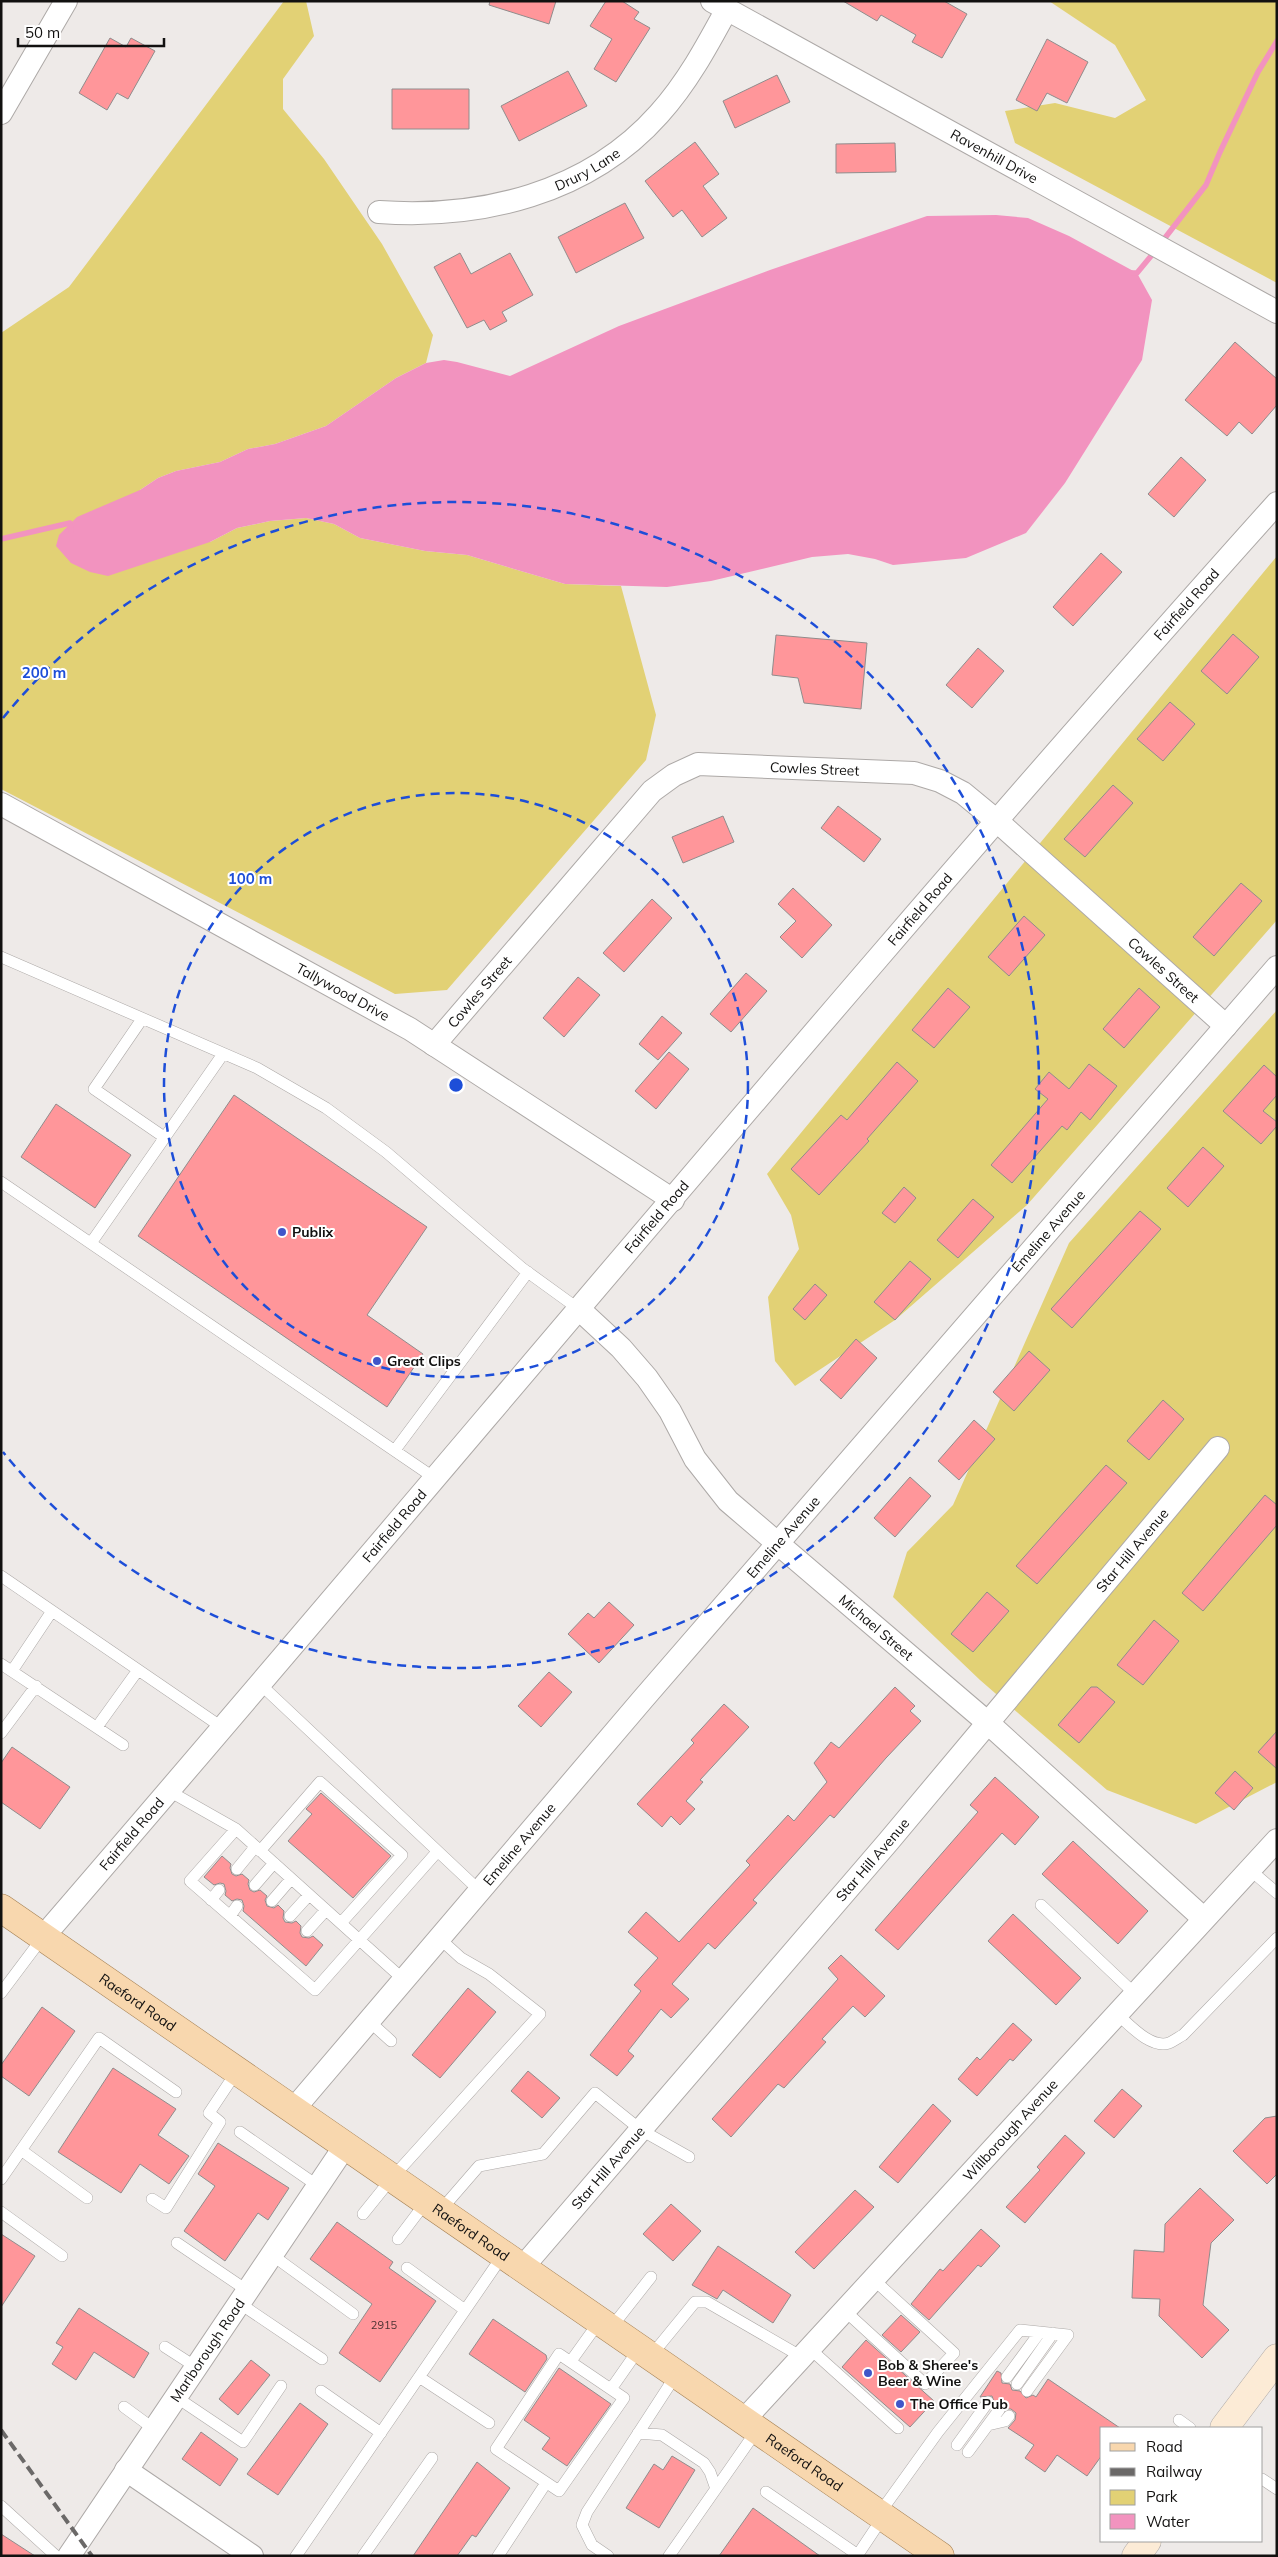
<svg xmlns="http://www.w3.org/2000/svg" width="1278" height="2557" font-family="Mulish,sans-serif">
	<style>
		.green { fill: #e2d175 }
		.water { fill: #f293bf }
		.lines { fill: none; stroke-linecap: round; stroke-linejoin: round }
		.stream { stroke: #f293bf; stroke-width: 5.5 }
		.building { fill: #ff969a; stroke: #908c8c }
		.lane-casing { stroke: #ada9a7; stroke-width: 12 }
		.street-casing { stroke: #ada9a7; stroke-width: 24 }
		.secondary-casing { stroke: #ada9a7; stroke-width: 29 }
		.primary-casing { stroke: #a58154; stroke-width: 29 }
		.lane { stroke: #fff; stroke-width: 11 }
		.street { stroke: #fff; stroke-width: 22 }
		.secondary { stroke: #fcebd6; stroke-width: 28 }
		.primary { stroke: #f8d7ae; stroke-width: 28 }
		.rail { stroke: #6b6968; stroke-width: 4; stroke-dasharray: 10 5; stroke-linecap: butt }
		.ring { fill: none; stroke: #1d4ed8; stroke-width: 2.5; stroke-dasharray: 9 6 }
		.poi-dot { fill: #4056c9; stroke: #fff; stroke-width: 2 }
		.labels { text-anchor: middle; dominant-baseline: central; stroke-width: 4; stroke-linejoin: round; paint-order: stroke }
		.number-label { font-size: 11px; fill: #4d3232 }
		.street-label { font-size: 14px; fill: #121110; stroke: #fff }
		.poi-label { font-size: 14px; font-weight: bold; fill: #121110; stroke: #fff; text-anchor: start }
		.centre { fill: #1d4ed8; stroke: #fff; stroke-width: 2.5 }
		.ring-label { font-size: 15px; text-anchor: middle; font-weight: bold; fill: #1d4ed8; stroke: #fff; stroke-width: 4; stroke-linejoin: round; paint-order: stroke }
	</style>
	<rect width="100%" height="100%" fill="#eeeae8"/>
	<path class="green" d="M284,1H306L314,36L283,79V109L324,159L382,244L433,335L426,363L396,378L326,426L275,444L248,449L220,462L176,471L158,478L140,490L210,542L237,528L270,521L306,518L334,524L360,538L425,551L467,555L565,584L621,586L656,715L646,760L447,990L395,994L1,789V333L69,287Z
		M1049,1H1277V283L1015,143L1005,111L1055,103L1115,118L1146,100L1115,45Z
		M1277,556V920L1027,1205L895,1320L795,1386L775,1361L768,1297L799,1249L791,1215L767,1174Z
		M1277,1010V1782L1196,1824L1107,1790L980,1680L893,1597L907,1552L953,1505L1069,1243Z"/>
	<path class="water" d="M996,215L1028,218L1069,236L1137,273L1152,300L1142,360L1065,483L1026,533L966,558L893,565L875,559L848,554L812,557L711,581L667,587L565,584L467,555L425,551L360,538L334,524L306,518L270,521L237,528L210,542L108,576L90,572L71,563L56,546L59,535L77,517L140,490L158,478L176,471L220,462L248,449L275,444L326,426L396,378L426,363L444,360L457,362L510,376L619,326L770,270L927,216Z"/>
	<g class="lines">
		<path class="stream" d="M1161,243L1206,185L1220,152L1258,72L1277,41
			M1131,273H1137L1156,250
			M1,539L70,523L71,531"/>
	</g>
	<path class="building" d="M490,1H556L549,24L489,5Z
		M606,1H622L639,12L634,19L650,28L616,82L594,69L612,39L590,26Z
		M843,1H944L967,14L942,58L912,42L916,35L881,15L877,21Z
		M110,38L126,47L131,38L155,51L128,99L117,93L107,110L79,93Z
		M1047,39L1088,62L1067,103L1047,93L1037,111L1016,100Z
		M568,71L587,106L519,141L501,106Z
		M777,75L790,102L735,128L723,101Z
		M392,89H469V129H392Z
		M695,142L719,174L703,186L727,218L702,237L682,210L673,217L645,181Z
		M895,143L896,172L836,173V144Z
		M625,203L644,238L576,273L558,237Z
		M460,253L471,274L510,253L533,295L502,312L507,321L490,330L484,320L467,328L434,267Z
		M1235,342L1277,379V405L1252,434L1239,422L1227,436L1185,400Z
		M1181,457L1206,480L1174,517L1148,494Z
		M1101,553L1122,572L1073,626L1053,607Z
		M1233,634L1259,657L1227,694L1201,671Z
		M776,635L867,643L861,709L804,703L798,678L772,675Z
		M978,648L1004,671L972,708L946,685Z
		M1170,702L1195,724L1163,761L1137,739Z
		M1113,785L1133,803L1085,857L1064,839Z
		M838,806L881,839L864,862L821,828Z
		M723,816L734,842L683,863L672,837Z
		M1241,883L1262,901L1214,956L1193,937Z
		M793,888L832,925L802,958L780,937L796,921L778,904Z
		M652,899L672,918L624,972L603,953Z
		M1024,916L1045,935L1009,976L988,957Z
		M746,973L767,991L731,1032L710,1014Z
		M578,977L600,995L564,1037L543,1018Z
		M948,988L970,1007L934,1048L912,1030Z
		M1139,988L1160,1007L1124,1048L1103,1029Z
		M662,1016L682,1033L658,1060L639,1044Z
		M669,1052L689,1069L656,1109L635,1091Z
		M897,1062L918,1081L867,1139L869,1141L819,1195L791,1169L841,1115L847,1120Z
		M1089,1064L1117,1086L1090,1120L1081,1112L1067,1130L1062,1126L1012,1183L991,1165L1048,1099L1035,1089L1049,1072L1069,1089Z
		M1264,1065L1277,1077V1095L1263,1111L1277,1122V1126L1261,1144L1223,1111Z
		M234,1095L427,1227L367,1315L423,1354L387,1407L138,1236Z
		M56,1104L131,1155L95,1208L21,1157Z
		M1203,1147L1224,1166L1188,1207L1167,1188Z
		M904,1187L916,1198L895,1223L882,1213Z
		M973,1199L994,1217L958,1258L937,1240Z
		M1140,1211L1161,1229L1072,1328L1051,1309Z
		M910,1261L931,1279L895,1320L874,1302Z
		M815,1284L827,1295L805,1320L793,1309Z
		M856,1339L877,1358L841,1399L820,1380Z
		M1029,1351L1050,1370L1014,1411L993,1392Z
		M1163,1400L1184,1419L1149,1460L1127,1441Z
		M974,1420L995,1439L959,1480L938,1461Z
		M1106,1465L1127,1483L1037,1584L1016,1566Z
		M910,1477L931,1496L895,1537L874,1518Z
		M1265,1495L1277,1505V1525L1203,1611L1182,1593Z
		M987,1592L1009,1611L973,1652L951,1634Z
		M609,1602L634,1625L599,1663L568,1634L588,1613L594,1618Z
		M1154,1620L1179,1641L1143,1685L1117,1665Z
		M549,1672L572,1692L541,1727L518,1706Z
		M895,1687L915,1706L910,1711L921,1721L886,1758L834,1818L830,1815L753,1900L757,1903L715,1949L708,1943L672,1984L689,1999L671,2018L661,2009L628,2051L634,2056L617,2076L590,2055L641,1991L634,1985L658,1958L628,1932L646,1912L679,1942L750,1865L746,1861L788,1815L794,1821L827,1782L814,1763L831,1742L839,1748Z
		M1091,1687H1097L1115,1702L1079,1743L1058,1725Z
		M724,1704L749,1727L700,1780L703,1782L686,1801L695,1809L680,1825L671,1816L662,1827L637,1804L694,1743L691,1740Z
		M1277,1731V1769L1258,1752Z
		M12,1747L70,1787L40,1829L1,1802V1763Z
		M1235,1771L1253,1788L1234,1810L1215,1793Z
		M995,1777L1039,1817L1015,1845L1002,1833L898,1950L875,1930L978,1812L970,1805Z
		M321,1793L391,1856L353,1898L288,1841L312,1814L306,1809Z
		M1073,1841L1148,1911L1118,1944L1042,1874Z
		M222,1856L231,1864L230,1868L232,1874L236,1876L242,1874L249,1880L248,1884L250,1890L254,1892L260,1890L267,1896L265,1900L267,1906L274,1908L278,1905L284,1911L283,1918L285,1922L292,1923L296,1921L301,1926L300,1933L302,1937L309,1938L313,1936L323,1945L306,1966L243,1911L244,1906L242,1900L237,1899L232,1901L225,1895L226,1891L224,1884L220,1883L214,1885L204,1877Z
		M1013,1914L1081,1978L1056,2005L988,1941Z
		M841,1955L885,1996L865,2017L853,2006L822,2039L826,2042L784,2088L778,2084L731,2137L712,2119L838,1979L828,1968Z
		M468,1988L496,2012L440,2078L412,2055Z
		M42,2007L75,2031L29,2096L1,2076V2065Z
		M1013,2023L1032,2040L1013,2061L1010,2059L977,2096L958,2079L977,2057L980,2060Z
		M113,2068L176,2109L158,2135L189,2156L169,2184L140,2164L121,2193L58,2152Z
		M528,2071L560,2098L542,2118L511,2091Z
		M1122,2089L1142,2106L1114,2138L1094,2121Z
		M933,2104L951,2121L898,2183L879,2167Z
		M1277,2116V2174L1267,2184L1233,2151L1265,2118Z
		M1065,2135L1085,2153L1025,2223L1006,2207L1040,2170L1037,2167Z
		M218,2143L289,2188L268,2220L258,2213L225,2261L184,2231L215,2186L198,2174Z
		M1200,2188L1234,2220L1211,2243L1203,2305L1229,2330L1202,2358L1159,2316L1160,2299L1132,2298L1134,2250L1164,2252L1165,2224Z
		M855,2190L874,2207L814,2269L795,2252Z
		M671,2204L701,2231L673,2261L643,2234Z
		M337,2222L393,2262L389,2268L436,2301L380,2382L339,2353L372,2304L310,2259Z
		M981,2229L1000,2246L981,2267L978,2265L929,2320L911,2304L940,2269L943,2271Z
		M1,2234L35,2256L1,2307Z
		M718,2246L791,2295L773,2323L723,2290L717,2299L692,2285Z
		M79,2308L149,2353L134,2378L94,2352L76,2380L52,2364L63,2347L56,2343Z
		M901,2315L920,2332L901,2352L882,2335Z
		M493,2319L546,2355L547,2359L525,2392L469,2354Z
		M866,2340L934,2401L910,2427L842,2367Z
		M251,2360L270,2375L238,2415L219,2399Z
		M559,2368L611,2404L567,2466L542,2449L550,2438L524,2420Z
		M997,2371L1001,2373L1002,2383L1010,2384L1012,2390L1020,2391L1026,2398L1033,2395L1036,2397L1048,2379L1120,2428H1102V2455L1087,2476L1057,2455L1045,2472L1025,2458L1034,2445L1008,2428L1015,2420L1016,2413L1011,2409H1006L1003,2404H995L992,2396L980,2397Z
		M300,2403L328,2424L278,2495L247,2474Z
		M201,2432L238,2459L220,2486L182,2459Z
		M672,2456L695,2470L659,2528L626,2508L654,2464L663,2470Z
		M477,2462L510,2488L476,2537L472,2535L457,2556H413Z
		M753,2508L820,2556H719Z
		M1,2534L35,2556H1Z"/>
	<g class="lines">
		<defs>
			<path id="lane" d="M1,957L257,1068L326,1108L386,1152L522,1268L580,1310
				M142,1019L94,1089L164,1137
				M1,1182L436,1479
				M91,1243L223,1054
				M395,1450L528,1272
				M1,1576L223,1728
				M1,1664L123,1745
				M12,1671L52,1611
				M260,1684L480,1891
				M97,1727L138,1670
				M1,1733L36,1686
				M169,1791L236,1829L404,1980
				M236,1829L190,1881L315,1990L437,1852
				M260,1851L320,1782L402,1855L341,1923
				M237,1869L255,1847
				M1249,1869L1277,1893
				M255,1885L274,1863
				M211,1900L219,1890
				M272,1901L291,1879
				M1041,1905L1134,1993
				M230,1916L237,1906
				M290,1916L309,1895
				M307,1931L326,1910
				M1,1993L43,1937
				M1116,2013C1129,2024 1150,2049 1169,2043C1174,2041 1179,2037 1183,2035L1277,1938
				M369,2021L391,2041
				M240,2132L318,2186
				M21,2150L87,2198
				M1,2179L99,2038L176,2092
				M152,2199L166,2208L220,2122L209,2113L237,2071
				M440,2211L479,2166L543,2154L595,2093L641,2130L689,2157
				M1,2212L62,2256
				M363,2214L392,2178L540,2014L489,1974L461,1958L439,1938
				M398,2239L426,2202
				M177,2243L248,2291
				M272,2255L353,2314
				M407,2268L465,2310
				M239,2303L322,2359
				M844,2310L925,2384L954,2353L873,2279
				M610,2329L651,2277
				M165,2347L196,2367
				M809,2348L898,2428
				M559,2354L624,2398L559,2491L496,2449Z
				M650,2357L695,2302H707L802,2357
				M571,2361L599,2322
				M419,2377L489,2423
				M1007,2377L1040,2332
				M1017,2384L1053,2333
				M611,2389L639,2349
				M321,2391L381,2433
				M176,2397L243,2442L281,2386
				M124,2407L154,2429
				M1179,2420L1190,2428
				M988,2425L1005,2421L1009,2416
				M638,2433L662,2435L704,2463L710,2472L716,2489
				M957,2445L988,2402
				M968,2452L999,2410
				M1262,2479L1277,2489
				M766,2492L858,2555
				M1,2506L56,2556
				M879,2514L938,2432L1020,2330L1068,2335L1027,2391
				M296,2556L503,2255
				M363,2556L432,2458
				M498,2556L546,2483
				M608,2556L592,2545L582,2525L587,2512L676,2375
				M669,2556L757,2430
				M857,2556L883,2517"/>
			<g id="street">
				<path id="s1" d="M712,1L1277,312"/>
				<path d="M1,113L66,1"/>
				<path id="s2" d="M379,212C481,219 588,194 659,114C687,83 707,46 727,9"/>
				<path id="s3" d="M1,804L410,1029L673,1200"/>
				<path id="s4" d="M434,1045L652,791L674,775L698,764L914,773L940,781L963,793L997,821L1226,1026"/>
				<path id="s5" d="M580,1310L621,1348L647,1378L670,1411L695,1459L728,1501L988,1723L1203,1918"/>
				<path id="s6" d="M43,1937C455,1460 856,972 1277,503"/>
				<path id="s7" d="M293,2110L643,1699L1277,967"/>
				<path id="s8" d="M522,2268L888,1842L1218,1448"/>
				<path id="s9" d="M743,2421L1277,1840"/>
				<path d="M126,2470L252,2556"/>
				<path id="s10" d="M69,2556L345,2146"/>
			</g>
			<path id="secondary" d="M1224,2428L1277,2358
				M1136,2556L1147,2541"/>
			<g id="primary">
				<path id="s11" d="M1,1908L940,2556"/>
			</g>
		</defs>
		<use href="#lane" class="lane-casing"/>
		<use href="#street" class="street-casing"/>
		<use href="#secondary" class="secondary-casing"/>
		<use href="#primary" class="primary-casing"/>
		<use href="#lane" class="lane"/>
		<use href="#street" class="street"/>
		<use href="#secondary" class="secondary"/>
		<use href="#primary" class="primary"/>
		<path class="rail" d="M1,2430L92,2556"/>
	</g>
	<g class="ring">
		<circle cx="456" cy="1085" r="292"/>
		<path d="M3 718A583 583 0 1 1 3 1452"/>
	</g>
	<g class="poi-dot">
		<circle cx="282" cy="1232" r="5"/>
		<circle cx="377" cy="1361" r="5"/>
		<circle cx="868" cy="2373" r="5"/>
		<circle cx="900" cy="2404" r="5"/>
	</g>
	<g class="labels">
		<g class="number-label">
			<text x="384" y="2325">2915</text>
		</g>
		<g class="street-label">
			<text stroke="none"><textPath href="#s1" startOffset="322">Ravenhill Drive</textPath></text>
			<text stroke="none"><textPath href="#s2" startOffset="216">Drury Lane</textPath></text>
			<text stroke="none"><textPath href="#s6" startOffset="1756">Fairfield Road</textPath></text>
			<text stroke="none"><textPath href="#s4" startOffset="505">Cowles Street</textPath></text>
			<text stroke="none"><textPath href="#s6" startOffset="1351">Fairfield Road</textPath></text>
			<text stroke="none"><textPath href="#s4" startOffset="925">Cowles Street</textPath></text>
			<text stroke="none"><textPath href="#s3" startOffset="390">Tallywood Drive</textPath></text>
			<text stroke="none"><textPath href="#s4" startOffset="70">Cowles Street</textPath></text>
			<text stroke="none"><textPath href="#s6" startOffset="946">Fairfield Road</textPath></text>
			<text stroke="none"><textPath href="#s7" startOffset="1159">Emeline Avenue</textPath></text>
			<text stroke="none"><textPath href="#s6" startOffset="541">Fairfield Road</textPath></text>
			<text stroke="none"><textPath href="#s7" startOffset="754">Emeline Avenue</textPath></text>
			<text stroke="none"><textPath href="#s8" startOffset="942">Star Hill Avenue</textPath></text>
			<text stroke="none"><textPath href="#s5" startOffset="438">Michael Street</textPath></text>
			<text stroke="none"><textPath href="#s6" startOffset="136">Fairfield Road</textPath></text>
			<text stroke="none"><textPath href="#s7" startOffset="349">Emeline Avenue</textPath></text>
			<text stroke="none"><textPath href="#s8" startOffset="538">Star Hill Avenue</textPath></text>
			<text stroke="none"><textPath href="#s11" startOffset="166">Raeford Road</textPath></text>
			<text stroke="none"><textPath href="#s9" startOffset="395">Willborough Avenue</textPath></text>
			<text stroke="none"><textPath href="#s8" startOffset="132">Star Hill Avenue</textPath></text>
			<text stroke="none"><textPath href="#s11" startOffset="571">Raeford Road</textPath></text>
			<text stroke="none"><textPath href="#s10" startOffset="248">Marlborough Road</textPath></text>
			<text stroke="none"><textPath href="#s11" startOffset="976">Raeford Road</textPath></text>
		</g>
		<g class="poi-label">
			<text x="292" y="1232">Publix</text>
			<text x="387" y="1361">Great Clips</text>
			<text x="878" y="2365">Bob &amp; Sheree's<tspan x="878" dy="16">Beer &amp; Wine</tspan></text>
			<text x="910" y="2404">The Office Pub</text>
		</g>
	</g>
	<circle cx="456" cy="1085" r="8" class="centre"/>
	<g class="ring-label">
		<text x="44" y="678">200 m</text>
		<text x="250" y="884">100 m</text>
	</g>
	<rect width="1278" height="2557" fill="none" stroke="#121110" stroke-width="5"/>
	<rect x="1100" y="2427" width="162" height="115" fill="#ffffff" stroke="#a0a09f"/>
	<rect x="1110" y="2443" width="25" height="8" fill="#f8d7ae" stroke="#a0a09f"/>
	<text x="1146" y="2452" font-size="15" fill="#121110">Road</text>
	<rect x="1110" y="2468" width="25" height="8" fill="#6b6968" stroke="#a0a09f"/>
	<text x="1146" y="2477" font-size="15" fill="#121110">Railway</text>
	<rect x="1110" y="2490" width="25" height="15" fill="#e2d175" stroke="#a0a09f"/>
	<text x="1146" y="2502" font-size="15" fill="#121110">Park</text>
	<rect x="1110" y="2514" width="25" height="15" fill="#f293bf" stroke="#a0a09f"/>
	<text x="1146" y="2527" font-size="15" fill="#121110">Water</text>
	<path d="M18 38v8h146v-8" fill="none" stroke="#121110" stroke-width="2.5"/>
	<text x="25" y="38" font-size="15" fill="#121110" stroke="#ffffff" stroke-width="4" paint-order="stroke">50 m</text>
</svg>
